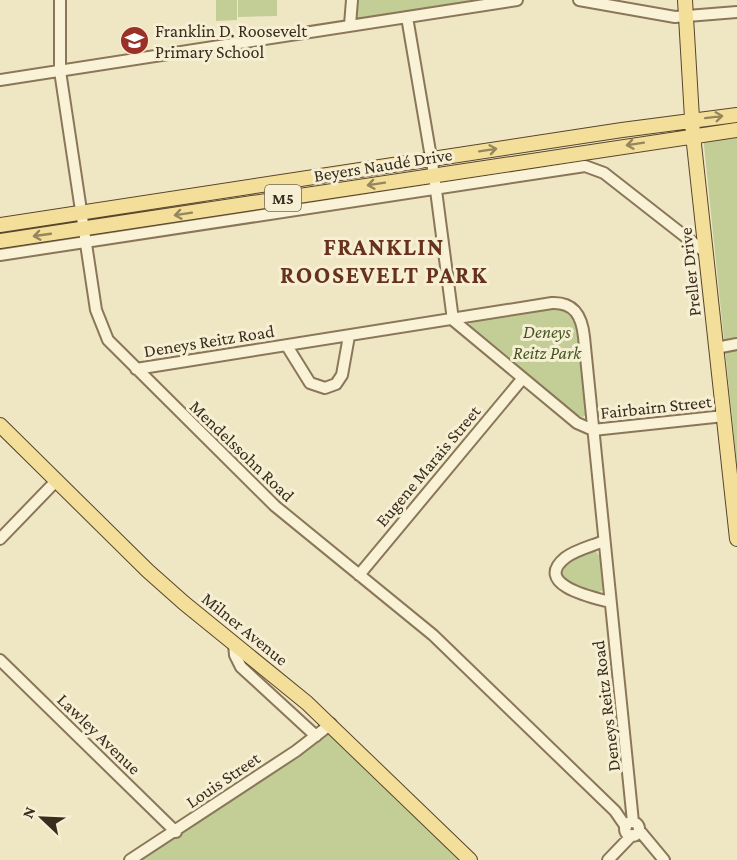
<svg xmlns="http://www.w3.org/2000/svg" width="737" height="860" font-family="'Crimson Pro',serif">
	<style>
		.green { fill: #c3ce96 }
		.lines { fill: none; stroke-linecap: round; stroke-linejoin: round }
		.minor-casing { stroke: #8a7759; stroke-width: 14 }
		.major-casing { stroke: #58452d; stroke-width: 16 }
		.minor { stroke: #faf2d6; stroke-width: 10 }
		.major { stroke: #f3df9a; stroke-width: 14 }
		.oneway { stroke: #96865c }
		.labels { text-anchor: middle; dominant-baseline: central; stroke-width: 6; stroke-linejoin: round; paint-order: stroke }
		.shield { fill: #f6efd3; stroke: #726754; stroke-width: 1.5 }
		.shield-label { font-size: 16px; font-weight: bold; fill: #392d1e }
		.poi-label { font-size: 18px; fill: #392d1e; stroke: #f6efd3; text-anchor: start }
		.street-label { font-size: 18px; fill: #392d1e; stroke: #f6efd3 }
		.park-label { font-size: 18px; font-style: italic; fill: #455624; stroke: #f6efd3 }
		.district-label { font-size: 24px; font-weight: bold; letter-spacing: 1.5px; fill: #67321c; stroke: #f6efd3 }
	</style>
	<rect width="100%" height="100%" fill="#efe6c3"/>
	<path class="green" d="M216,0H237V20L216,21Z
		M238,0H277V16L238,17Z
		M355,0H481L360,20L354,16Z
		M737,134V466L703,136Z
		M552,303L577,312L588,414L583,417L574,414L470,327V320Z
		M594,549L600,557L603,590C591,598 570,586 561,577L564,562Z
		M331,724L470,860H134Z"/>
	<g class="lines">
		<defs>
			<path id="minor" d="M60,0V71L96,310L108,340L275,506L433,635L615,811L626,827
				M579,0L675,17L737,12
				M407,17L434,175L453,320L577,423L593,430L724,416
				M350,25L352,0
				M0,80L517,0
				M0,255L585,166L604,173L705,252
				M287,346L310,383L325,388L336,384L342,375L349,336
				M716,348L737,344
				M136,369L552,303C575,302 582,317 584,337L633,822
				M0,539L56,481
				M604,541C592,546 575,550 565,558C532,585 595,598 610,602
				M359,575L523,378
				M234,644L235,655L241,667L316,736
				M0,660L176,832
				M625 829a7 7 0 1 1 14 0a7 7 0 1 1-14 0Z
				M639,830L664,860
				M130,860L296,751L331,724
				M608,860L632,835"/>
			<path id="major" d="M685,0L693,135L737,539
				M0,225L622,130L737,115
				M0,241L737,130
				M0,425L148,571L184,603L307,703L470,860"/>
		</defs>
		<use href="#minor" class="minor-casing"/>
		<use href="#major" class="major-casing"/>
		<use href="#minor" class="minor"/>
		<use href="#major" class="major"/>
	</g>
	<defs><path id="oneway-shaft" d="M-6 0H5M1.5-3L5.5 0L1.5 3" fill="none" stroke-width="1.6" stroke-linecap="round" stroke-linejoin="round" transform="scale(1.5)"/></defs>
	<g class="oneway">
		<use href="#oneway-shaft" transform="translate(714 117) rotate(-7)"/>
		<use href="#oneway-shaft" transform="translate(635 144) rotate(171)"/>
		<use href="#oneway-shaft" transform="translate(488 150) rotate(-9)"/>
		<use href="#oneway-shaft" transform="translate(376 184) rotate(171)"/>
		<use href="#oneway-shaft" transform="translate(183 214) rotate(171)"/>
		<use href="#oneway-shaft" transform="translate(42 235) rotate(172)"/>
	</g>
	<defs>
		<symbol id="school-disc" viewBox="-11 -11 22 22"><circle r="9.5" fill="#9b3027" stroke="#f6efd3"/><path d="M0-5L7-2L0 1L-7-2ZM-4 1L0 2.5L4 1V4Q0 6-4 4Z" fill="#fff"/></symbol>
	</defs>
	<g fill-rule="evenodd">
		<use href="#school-disc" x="118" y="24" width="33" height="33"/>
	</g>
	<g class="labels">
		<rect class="shield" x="265" y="185" width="36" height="26" rx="4.5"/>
		<g class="shield-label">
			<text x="283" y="198">M5</text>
		</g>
		<g class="poi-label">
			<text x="155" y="31">Franklin D. Roosevelt<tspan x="155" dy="21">Primary School</tspan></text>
		</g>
		<g class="street-label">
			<text transform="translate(383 165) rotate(-9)">Beyers Naudé Drive</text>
			<text transform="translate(690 272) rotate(-96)">Preller Drive</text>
			<text transform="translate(209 341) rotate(-9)">Deneys Reitz Road</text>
			<text transform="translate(656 407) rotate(-6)">Fairbairn Street</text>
			<text transform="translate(242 451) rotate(44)">Mendelssohn Road</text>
			<text transform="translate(428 466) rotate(-50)">Eugene Marais Street</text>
			<text transform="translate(245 629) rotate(39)">Milner Avenue</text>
			<text transform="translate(606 706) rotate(-97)">Deneys Reitz Road</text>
			<text transform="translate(99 734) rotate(44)">Lawley Avenue</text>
			<text transform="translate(223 780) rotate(-34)">Louis Street</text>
		</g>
		<g class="park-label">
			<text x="547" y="332">Deneys<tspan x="547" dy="21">Reitz Park</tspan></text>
		</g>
		<g class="district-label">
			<text x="384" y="246">FRANKLIN<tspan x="384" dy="28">ROOSEVELT PARK</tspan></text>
		</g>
	</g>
	<g transform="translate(42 818) rotate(293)" stroke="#f6efd3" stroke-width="4.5" paint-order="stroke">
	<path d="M0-4.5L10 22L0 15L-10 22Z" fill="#392d1e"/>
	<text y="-9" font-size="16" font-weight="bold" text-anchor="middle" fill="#392d1e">N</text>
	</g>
</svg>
